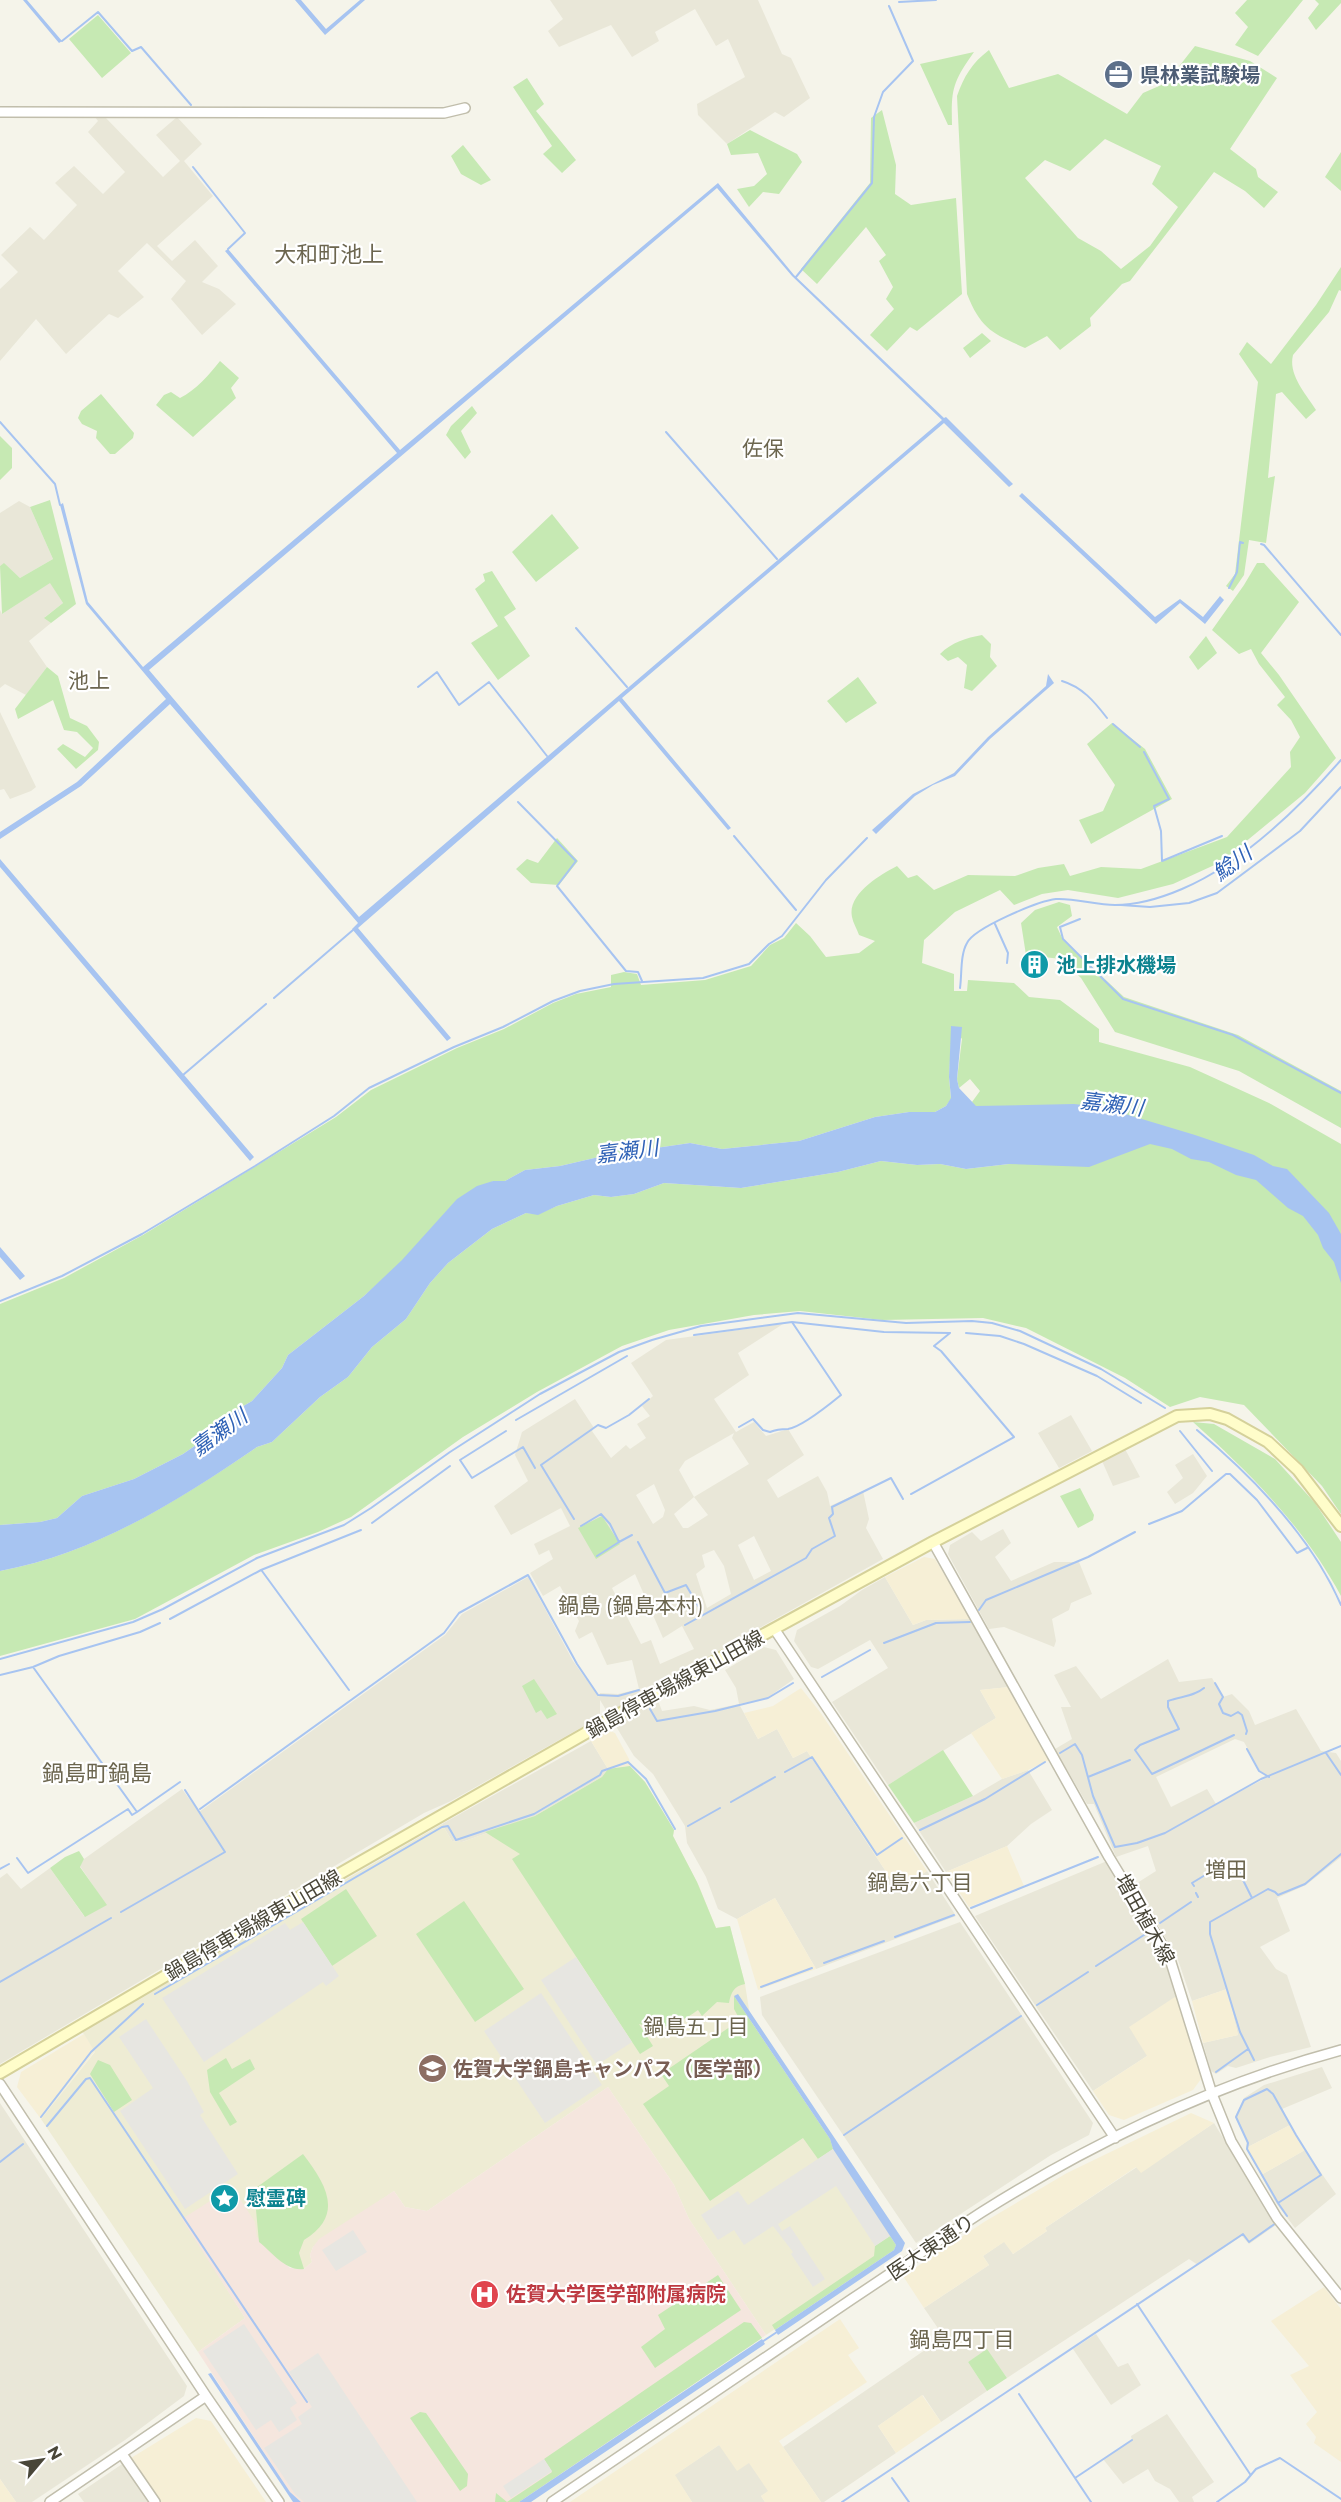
<svg xmlns="http://www.w3.org/2000/svg" width="1341" height="2502" font-family="Montserrat,'Noto Sans JP',sans-serif">
	<style>
		.residential { fill: #e9e7d8; fill-rule: evenodd }
		.commercial { fill: #f6efd6 }
		.education { fill: #eeecd4 }
		.medical { fill: #f5e6de }
		.green { fill: #c6e9b3; fill-rule: evenodd }
		.parking { fill: #e7e6e1 }
		.water { fill: #a7c4f1; fill-rule: evenodd }
		.lines { fill: none; stroke-linecap: round; stroke-linejoin: round }
		.stream { stroke: #a7c4f1; stroke-width: 2 }
		.tertiary-casing { stroke: #c1beac; stroke-width: 12 }
		.secondary-casing { stroke: #d5d19a; stroke-width: 14 }
		.tertiary { stroke: #fff; stroke-width: 9 }
		.secondary { stroke: #fffdca; stroke-width: 10 }
		.labels { text-anchor: middle; dominant-baseline: central; stroke-width: 4.5; stroke-linejoin: round; paint-order: stroke }
		.service-label { font-size: 20px; font-weight: bold; fill: #4e5e75; stroke: #fff; text-anchor: start }
		.culture-label { font-size: 20px; font-weight: bold; fill: #0d838f; stroke: #fff; text-anchor: start }
		.street-label { font-size: 20px; fill: #494638; stroke: #fff }
		.education-label { font-size: 20px; font-weight: bold; fill: #785e54; stroke: #fff; text-anchor: start }
		.health-label { font-size: 20px; font-weight: bold; fill: #be3a42; stroke: #fff; text-anchor: start }
		.neighbourhood-label { font-size: 21px; fill: #6c664f; stroke: #fff }
		.water-label { font-size: 21px; font-style: italic; fill: #2f62b6; stroke: #fff }
		.quarter-label { font-size: 22px; fill: #6c664f; stroke: #fff }
	</style>
	<rect width="100%" height="100%" fill="#f5f4ea"/>
	<path class="residential" d="M550,0H758L782,54L791,58L810,98L784,117L775,112L727,144L698,115L697,104L745,77L728,39L716,46L695,9L655,32L659,41L632,57L611,25L559,47L548,31L563,19Z
		M95,117H105L163,177L180,161L156,135L177,117L202,144L184,161L213,196L157,246L172,261L195,240L218,266L202,282L219,289L236,304L202,335L171,299L186,281L147,243L118,271L144,297L118,318L109,314L66,354L36,319L0,361V289L18,272L1,255L30,227L44,240L77,205L55,183L74,166L103,194L125,172L88,132L98,121Z
		M19,501L30,507L53,559L20,578L4,564L0,566V513Z
		M50,582L63,603L45,617L51,623L29,641L47,667L26,695L5,684L0,688V610L2,614Z
		M0,712L36,787L31,791L10,799L4,789L0,790Z
		M783,1324L738,1353L749,1375L714,1399L736,1432L754,1422L766,1436L788,1429L804,1455L767,1480L778,1498L818,1476L827,1492L830,1506L863,1491L869,1519L866,1528L883,1559L661,1683L639,1689L659,1703L662,1711L694,1706L710,1710L739,1704L736,1688L725,1670L764,1647L776,1650L794,1679L767,1698L739,1704L758,1739L777,1729L793,1758L807,1751L898,1890L927,1871L956,1916L816,1969L775,1898L737,1919L718,1909L706,1877L687,1843L685,1826L653,1774L634,1756L600,1700V1717L451,1801L424,1813L0,2064V1878L7,1873L21,1889L50,1868L84,1916L106,1905L80,1866L84,1859L182,1789L199,1812L445,1635L462,1614L528,1577L573,1661L599,1697L600,1693L618,1694L639,1689L632,1660L607,1665L592,1632L579,1639L575,1631L579,1621L560,1586L543,1596L530,1573L553,1559L549,1550L539,1555L534,1544L570,1526L561,1508L511,1535L494,1506L528,1481L515,1455L522,1432L575,1399L594,1428L592,1431L611,1458L626,1445L630,1449L646,1438L637,1424L650,1416L642,1406L653,1396L631,1363L666,1340ZM734,1433L732,1438L749,1464L694,1497L679,1470L685,1461ZM654,1484L665,1510L663,1517L653,1524L636,1495ZM694,1497L708,1515L688,1528H683L674,1514ZM754,1536L771,1571L754,1580L738,1545ZM714,1550L724,1566L731,1594L707,1608L696,1574L705,1567L702,1555ZM635,1574L663,1638L682,1626L694,1649L660,1664L651,1640L641,1644L612,1588Z
		M1071,1415L1092,1451L1059,1468L1038,1433Z
		M1125,1449L1140,1477L1113,1486L1102,1461Z
		M1193,1454L1207,1476L1193,1493L1175,1504L1167,1492L1183,1478L1175,1465Z
		M1003,1529L1011,1543L995,1557L1011,1581L1054,1562H1079L1092,1594L1071,1603L1069,1610L1052,1619L1056,1641L1054,1647L1004,1627L989,1629L948,1554L950,1545L972,1532L981,1541Z
		M885,1577L913,1625L926,1620L971,1619L1009,1687L980,1690L996,1718L888,1785L832,1702L888,1668L870,1640L818,1669L811,1667L794,1641L797,1630L840,1606L862,1590Z
		M1168,1659L1179,1682L1212,1678L1223,1697L1232,1694L1249,1711L1255,1725L1296,1709L1321,1751L1336,1753L1341,1761V1857L1306,1885L1277,1898L1290,1931L1260,1947L1276,1969L1287,1975L1311,2047L1270,2057L1236,2068L1228,2066L1216,2074L1211,2071L1203,2043L1238,2035L1227,1989L1192,2001L1177,1957L1134,1885L1156,1871L1148,1846L1116,1857L1094,1804H1087L1055,1749L1072,1739L1061,1707H1071L1054,1675L1076,1666L1101,1699ZM1235,1739L1244,1742L1260,1771L1268,1777L1216,1804L1207,1789L1171,1807L1156,1777Z
		M591,1741L608,1769L602,1777L535,1816L462,1842L452,1841L442,1824Z
		M1028,1770L1052,1810L1031,1824L1007,1846L946,1872L914,1823L973,1796L1002,1779Z
		M1107,1861L1166,1959L1178,1995L1147,2056L1093,2091L975,1916Z
		M960,1922L1093,2123L1089,2135L1051,2155L916,2243L762,2015L760,1997Z
		M1322,2067L1332,2088L1282,2109L1290,2125L1246,2148L1247,2141L1235,2117L1244,2098L1264,2085Z
		M0,2103L187,2386L184,2396L125,2440L32,2502H16L0,2479Z
		M1214,2123L1276,2225L1249,2244L1242,2236L1198,2265L1189,2259L1007,2378L987,2350L968,2362L987,2391L941,2422L923,2395L878,2426L896,2453L824,2502H821L783,2447L944,2337L924,2308L989,2265L983,2256L1005,2241L1013,2254L1047,2231L1045,2228L1137,2167L1141,2172Z
		M1305,2150L1336,2194L1295,2228L1276,2203L1261,2175Z
		M1096,2334L1118,2367L1128,2363L1141,2385L1111,2405L1073,2349Z
		M1167,2414L1214,2482L1192,2497L1194,2502H1179L1170,2489L1155,2481L1148,2469L1123,2484L1103,2459L1132,2440L1131,2436Z
		M719,2445L749,2462L769,2491L761,2496L765,2502H692L674,2475Z
		M131,2458L161,2502H84L78,2494Z"/>
	<path class="commercial" d="M924,1557L935,1559L971,1619L926,1620L913,1625L885,1577Z
		M1009,1687L1049,1760L1028,1770L1002,1779L971,1733L996,1718L980,1690Z
		M801,1688L820,1712L927,1871L898,1890L807,1751L793,1758L777,1729L758,1739L744,1713L773,1706Z
		M608,1730L615,1733L629,1759L630,1766L608,1769L591,1741Z
		M1007,1846L1024,1886L969,1907L946,1872Z
		M775,1898L816,1969L758,1990L737,1919Z
		M1227,1989L1238,2035L1203,2043L1192,2001Z
		M1178,1995L1201,2079L1193,2090L1124,2120L1109,2115L1093,2091L1147,2056L1129,2027Z
		M84,2034L95,2051L41,2119L17,2087L21,2072Z
		M1191,2113L1214,2123L1141,2173L1136,2167L1045,2228L1047,2231L1013,2254L1004,2242L983,2256L989,2265L924,2308L903,2276L984,2222L1067,2173Z
		M1290,2125L1305,2150L1261,2175L1246,2148Z
		M1324,2287L1341,2309V2462L1314,2443L1316,2437L1306,2424L1317,2412L1290,2375L1309,2366L1271,2321Z
		M840,2319L859,2348L848,2355L867,2382L779,2441L821,2502H765L761,2496L768,2491L749,2463L737,2471L719,2445L675,2475L692,2502H570Z
		M922,2395L941,2422L896,2453L878,2426Z
		M196,2418L211,2421L266,2502H161L131,2458Z
		M0,2479L16,2502H0Z"/>
	<path class="education" d="M630,1766L645,1782L674,1830L673,1836L699,1886L716,1928L730,1926L745,1984L751,2022L830,2139L896,2245L894,2250L766,2335L689,2219L674,2185L608,2087L427,2211L405,2207L394,2191L313,2247L310,2255L312,2262L304,2269L183,2219L245,2318L198,2352L41,2119L95,2052L82,2031L442,1824L452,1841L462,1842L535,1816L602,1777L608,1769Z"/>
	<path class="medical" d="M608,2087L674,2185L689,2219L766,2335L519,2502H301L290,2492L198,2352L245,2318L182,2219L232,2187L255,2222L257,2237L290,2268L304,2269L312,2262L310,2255L313,2247L319,2239L394,2191L405,2207L427,2211Z"/>
	<path class="green" d="M1247,0H1303L1258,56L1235,45L1248,27L1235,13Z
		M1315,0H1341V3L1316,30L1308,18L1319,4Z
		M98,15L131,53L102,78L69,39Z
		M1195,46L1250,61L1277,78L1230,149L1256,169L1258,177L1278,192L1264,208L1245,191L1214,172L1130,281L1122,284L1090,318L1091,326L1060,350L1047,336L1025,348C992,333 981,329 967,294L957,96C964,76 972,63 989,50L1009,88L1058,74L1127,114L1143,93L1166,83ZM1105,139L1161,166L1152,184L1178,207L1150,246L1121,269L1101,251L1078,238L1025,178L1045,160L1070,171Z
		M974,52C953,82 951,88 952,125H948L920,64Z
		M527,78L544,104L536,111L576,160L562,173L543,154L552,146L513,87Z
		M882,110L896,165L895,194L911,205L956,198L962,294L917,331L910,327L887,351L870,335L894,309L886,299L893,287L879,261L886,255L866,227L817,284L801,269L870,183L871,118Z
		M750,130L797,154L802,162L779,194L763,192L749,207L737,189L754,186L767,174L758,153L731,155L727,144Z
		M463,145L491,180L481,185L461,174L451,156Z
		M1341,152V191L1325,177Z
		M1341,267V291L1339,290L1329,312L1293,355C1288,375 1306,394 1316,410L1306,419L1282,392L1276,394L1268,478L1275,476L1266,543L1249,540L1244,575L1233,591L1226,586L1235,574L1258,382L1239,354L1247,342L1271,364L1316,305Z
		M982,333L991,341L970,358L963,348Z
		M220,361L239,378L231,388L236,398L193,437L156,405L164,395L171,392L180,398C196,390 209,375 220,361Z
		M101,394L134,433L133,438L115,454H110L96,438L97,431L82,424L78,418L81,411Z
		M472,406L477,413L461,431L471,452L465,459L446,435L451,426Z
		M0,436L12,448V468L0,480Z
		M50,500L76,604L51,623L44,618L63,603L50,583L2,614L0,566L4,563L20,578L53,559L30,507Z
		M552,514L579,548L536,582L512,552Z
		M1257,563H1264L1299,602L1261,653L1279,675L1336,758L1305,793L1221,862L1173,884L1118,898L1068,890L1042,894L1014,905L1000,890L955,912L924,940L922,963L954,974V991H967L968,980L1014,983L1029,997L1060,1000L1099,1029V1042L1190,1067L1269,1103L1341,1144V1514L1322,1486L1244,1405L1200,1397L1170,1407L1125,1378L1026,1328L983,1318L882,1320L800,1311L754,1315L669,1330L622,1346L537,1392L463,1437L351,1517L318,1532L254,1555L135,1619L0,1656V1571C96,1553 177,1501 257,1447L272,1442L320,1397L348,1377L372,1347L406,1319L430,1283L448,1263L492,1229L526,1213L538,1214L557,1206L594,1195L611,1197L634,1194L664,1183L741,1188L838,1172L881,1161L917,1165L940,1164L966,1169L1009,1164L972,1102L980,1091L970,1079L959,1088L957,1079L962,1039L952,1026L949,1077L951,1099L946,1106L935,1112H909L875,1117L799,1141L722,1149L690,1143L649,1149L627,1160L603,1156L560,1166L525,1170L505,1181H493L364,1296L288,1355L282,1368L252,1401L228,1415L209,1436L183,1454L134,1479L82,1496L57,1518L40,1522L0,1525V1304L64,1278L143,1235L336,1117L371,1090L457,1048L504,1029L553,1003L576,994L611,987V975L624,972L637,974L641,985L705,980L751,966L770,945L784,938L796,923L810,936L826,957L859,953L875,941L859,935C857,929 853,923 852,917C847,894 880,875 897,866L908,878L917,875L934,890L968,875L1015,876L1038,868L1064,864L1070,876L1101,867L1141,869L1227,837L1291,767L1290,752L1300,737L1291,720L1277,705L1285,697L1259,664L1251,649L1239,654L1212,630L1244,585Z
		M492,571L516,609L504,617L530,656L498,680L471,643L498,626L475,589L485,581L483,574Z
		M982,635L991,644L990,657L997,666L972,691L964,688L967,665L958,657L948,661L940,654C952,642 966,638 982,635Z
		M1206,636L1217,653L1198,670L1189,657Z
		M47,667L58,676L70,718L87,726L99,742L98,750L76,769L57,749L63,744L85,757L93,748L77,732L64,730L53,700L18,719L15,709Z
		M858,677L877,703L846,723L827,701Z
		M1112,723L1145,749L1172,799L1091,844L1079,820L1103,811L1115,785L1087,744Z
		M557,838L578,861L559,885L531,883L516,869L527,859L538,863Z
		M1059,902L1070,905L1072,916L1057,927L1063,940L1124,997L1238,1035L1341,1091V1128L1239,1071L1115,1032L1081,978L1061,959L1026,955L1021,923L1035,910Z
		M1193,1422L1214,1424L1275,1459L1315,1503L1341,1542V1596C1304,1527 1251,1474 1193,1422Z
		M1080,1488L1094,1515L1093,1520L1078,1528L1060,1496Z
		M602,1516L620,1544L596,1559L578,1528Z
		M534,1679L557,1714L547,1719L541,1710L536,1713L522,1686Z
		M943,1750L973,1796L914,1823L888,1785Z
		M630,1766L645,1782L674,1830L673,1836L697,1882L716,1928L730,1926L745,1984C734,1986 731,1992 729,2003L717,2002L702,2016L698,2010C680,2023 662,2032 639,2024L653,2046L640,2054L512,1859L520,1854L485,1832L535,1816L602,1777L608,1769Z
		M79,1851L84,1859L80,1867L107,1905L85,1917L50,1868L65,1857Z
		M346,1889L377,1936L332,1966L301,1919Z
		M464,1901L524,1989L475,2022L416,1934Z
		M734,1996L830,2139L833,2149L818,2159L803,2138L710,2201L643,2104L669,2086L661,2074L740,2020L734,2009Z
		M226,2058L232,2069L250,2059L255,2069L219,2093L237,2122L230,2126L210,2092L207,2070Z
		M98,2060L110,2065L132,2100L114,2112L90,2074Z
		M303,2154C326,2184 345,2215 304,2240L299,2253L304,2269C286,2272 272,2252 259,2242L256,2210L246,2195Z
		M890,2236L896,2245L894,2250L775,2330L772,2325L874,2256L875,2246Z
		M718,2275L741,2310L655,2368L641,2347L665,2329L658,2315Z
		M744,2322L751,2323L762,2338L519,2502H495L496,2493L507,2502L552,2472L544,2459Z
		M987,2349L1007,2378L987,2391L968,2362Z
		M420,2412L426,2413L468,2474L467,2486L460,2491L410,2418Z"/>
	<path class="parking" d="M303,1922L339,1976L326,1986L323,1982L204,2062L162,1998L285,1923L290,1930Z
		M576,1957L632,2042L597,2065L541,1980Z
		M541,1993L602,2085L545,2123L484,2031Z
		M146,2019L187,2081L204,2112L200,2115L238,2174L185,2209L120,2111L153,2088L119,2037Z
		M833,2149L890,2236L875,2246L836,2186L778,2224L782,2231L790,2226L825,2279L813,2287L791,2254L793,2252L773,2226L744,2245L734,2230L718,2240L701,2215L738,2191L748,2205Z
		M353,2230L367,2252L336,2271L322,2250Z
		M244,2324L297,2403L290,2408L297,2420L279,2432L271,2420L256,2430L203,2351Z
		M318,2353L417,2502H304L295,2494L264,2448L302,2424L298,2417L312,2407L289,2372Z
		M544,2459L552,2471L511,2498L503,2486Z"/>
	<path class="water" d="M23,0H27L62,41L59,43Z
		M295,0H301L326,29L360,0H365L325,35Z
		M718,183L794,275L944,418L946,417L1013,484L1009,487L944,423L622,698L731,828L728,830L619,701L358,928L451,1038L447,1041L352,929L358,923L170,704L81,786L0,839V832L77,782L166,699L86,604L60,505L63,503L88,602L143,667L397,453L225,251L228,249L400,450ZM717,188L792,276L942,420L359,917L149,670Z
		M1022,493L1155,617L1180,599L1203,617L1220,596L1224,600L1205,624L1180,603L1156,624L1019,496Z
		M1048,674L1054,683L990,739L955,776L933,785L915,796L876,834L872,830L913,794L954,773L988,737L1046,686Z
		M0,859L254,1157L250,1161L0,867Z
		M951,1026L962,1027L957,1079L959,1088L976,1106L1074,1104L1102,1107L1195,1135L1254,1155L1273,1166L1287,1169L1329,1213L1341,1234V1283L1334,1262L1323,1248L1318,1235L1303,1216L1288,1208L1256,1180L1236,1175L1209,1162L1191,1159L1172,1149L1150,1144L1089,1167L1009,1164L966,1169L940,1164L917,1165L881,1161L838,1172L741,1188L664,1183L634,1194L611,1197L594,1195L557,1206L538,1215L526,1213L492,1229L448,1263L430,1283L406,1319L372,1347L348,1377L320,1397L272,1442L257,1447C178,1501 96,1553 0,1571V1525L40,1522L57,1518L82,1496L134,1479L183,1454L209,1436L228,1415L252,1401L282,1368L288,1355L364,1296L402,1260L457,1199L477,1186L493,1181H505L525,1170L560,1166L603,1156L627,1160L649,1149L690,1143L722,1149L799,1141L875,1117L909,1112H935L946,1106L951,1098L949,1077Z
		M0,1247L25,1276L20,1280L0,1257Z
		M738,1994L905,2243L902,2251L778,2335L775,2330L894,2250L896,2245L833,2149L830,2139L734,1996Z
		M762,2339L765,2344L531,2502H519Z
		M211,2373L290,2492L301,2502H293L208,2374Z"/>
	<g class="lines">
		<path class="stream" d="M899,2L936,0
			M62,41L98,12L132,51L141,47L191,105
			M193,167L245,233L228,249
			M796,277L872,183L874,117L883,92L913,61L889,6
			M0,422L55,484L60,505
			M666,432L777,559
			M1261,544L1264,545L1341,635
			M1229,588L1237,572L1240,542L1243,543
			M576,628L627,687
			M1062,681C1082,687 1094,701 1107,718
			M418,687L437,672L459,705L489,682L547,756
			M1113,724L1140,747
			M1144,752L1169,799L1154,806L1161,831L1162,861L1222,836
			M518,802L576,861L557,886L626,971L638,972L642,981
			M734,836L796,910
			M1121,905L1150,907L1189,903L1217,893L1300,831L1341,787
			M1080,919L1060,927L1063,939L1123,999L1233,1035L1341,1093
			M995,924L1008,953L1007,963
			M960,988C962,975 960,955 967,943C974,928 1038,901 1056,899C1075,898 1096,905 1115,905C1137,905 1161,898 1182,889C1241,864 1299,808 1341,760
			M274,998L353,930
			M183,1075L266,1004
			M0,1301L62,1276L142,1234L255,1166L334,1116L369,1088L454,1047L503,1027L553,1001L580,991L614,984L703,978L749,964L769,944L782,936L826,880L867,838
			M966,1333L1000,1336L1024,1344L1097,1376L1141,1403
			M694,1335L792,1322L884,1332L950,1333
			M516,1420L627,1356
			M739,1427L753,1419L763,1430L770,1432C777,1429 781,1429 788,1429C802,1427 830,1404 841,1395L792,1322
			M1197,1430C1252,1476 1312,1538 1341,1605
			M506,1431L460,1460L472,1478L523,1447L535,1468
			M1180,1431L1212,1471
			M911,1494L1014,1437L941,1351L934,1346L950,1333
			M574,1519L541,1465L598,1425L606,1428L629,1415L649,1399
			M372,1523L450,1466
			M1149,1524L1182,1511L1226,1474H1230L1257,1500L1297,1553L1307,1548
			M581,1526L601,1514L610,1524L619,1542L632,1535
			M638,1542L665,1593L686,1585L700,1609
			M597,1556L619,1542
			M262,1571L349,1690
			M979,1610L986,1600L1088,1557L1135,1532
			M170,1619L261,1570L361,1530
			M685,1625L806,1558L812,1549L835,1536L829,1518L833,1514L832,1507L891,1478L903,1499
			M884,1643L936,1623L970,1622
			M0,1659L133,1622L163,1609L257,1558L344,1525L371,1508L450,1452L540,1394L619,1352L652,1340L701,1326L798,1313L906,1323L972,1321L992,1323L1020,1331L1101,1369L1165,1408
			M33,1667L137,1812
			M0,1675L33,1667L59,1656L140,1632L160,1623
			M822,1677L870,1650
			M1215,1683L1223,1697L1219,1704L1223,1713L1231,1716L1238,1712L1242,1715L1247,1731L1246,1734
			M1204,1688C1193,1697 1181,1696 1168,1701V1707L1179,1729L1140,1745L1135,1750L1152,1774L1234,1735
			M650,1709L657,1721L715,1711L768,1698L793,1683
			M1247,1749L1259,1771L1269,1777
			M1060,1753L1075,1744L1082,1755L1093,1796L1115,1847L1137,1843L1165,1833L1261,1779L1341,1746
			M1326,1753L1341,1775
			M785,1772L812,1757L877,1855L902,1838
			M1088,1777L1130,1760
			M731,1802L775,1777
			M200,1809L444,1633L459,1613L528,1575L577,1664L598,1695L618,1696L639,1690
			M688,1826L720,1808
			M920,1830L985,1799L1045,1762
			M17,1858L28,1873L128,1809L132,1815L137,1812L180,1782
			M0,1869L9,1864
			M1238,1870L1252,1898
			M1194,1886L1192,1883L1230,1860L1232,1862
			M1196,1893L1198,1897
			M971,1908L1098,1857
			M121,1912L225,1852L185,1790
			M1160,1923L1191,1902
			M895,1937L954,1915
			M824,1963L884,1941
			M1096,1966L1147,1933
			M0,1982L111,1918
			M761,1987L812,1968
			M155,1994L442,1827L448,1826L456,1840L534,1814L600,1775L602,1771L628,1762L646,1779L675,1829
			M1037,2005L1088,1972
			M1254,2060L1240,2032L1210,1934V1922L1268,1889L1275,1892L1278,1895L1305,1884L1341,1854
			M1216,2072L1248,2049
			M41,2117L91,2052L143,2004
			M47,2126L86,2079L90,2078L307,2402
			M844,2135L1021,2016
			M0,2162L23,2144
			M1278,2203L1247,2149L1248,2143L1236,2117L1244,2100L1267,2089L1273,2094L1296,2135L1321,2175L1278,2203L1287,2216
			M1137,2304L1250,2474
			M762,2342L777,2332
			M1019,2394L1091,2502
			M892,2478L909,2502
			M1075,2478L1132,2440
			M842,2502L1243,2234L1249,2242L1276,2223
			M1217,2502L1245,2482L1256,2469L1280,2458L1341,2499"/>
		<defs>
			<path id="tertiary" d="M0,112L444,113L465,108
				M933,1542L1109,1857L1169,1956L1212,2094L1231,2141L1277,2218L1341,2298
				M775,1630L1115,2138
				M0,2084L206,2396L279,2502
				M122,2454L155,2502
				M50,2502L206,2396
				M552,2502C652,2435 752,2366 852,2299C896,2270 939,2240 982,2212C1092,2143 1215,2084 1341,2050"/>
			<path id="secondary" d="M0,2073L327,1881L649,1697L933,1542L1177,1416L1210,1414L1227,1419L1268,1442L1298,1470L1341,1526"/>
		</defs>
		<use href="#tertiary" class="tertiary-casing"/>
		<use href="#secondary" class="secondary-casing"/>
		<use href="#tertiary" class="tertiary"/>
		<use href="#secondary" class="secondary"/>
	</g>
	<defs>
		<symbol id="office-disc" viewBox="-11 -11 22 22"><circle r="9.5" fill="#5c6f8a" stroke="#fff"/><path d="M-6-3h4V-5.5h4V-3h4V5H-6ZM-1-4.5V-3h2v-1.5ZM-6 0V1H6V0Z" fill="#fff"/></symbol>
		<symbol id="building-disc" viewBox="-11 -11 22 22"><circle r="9.5" fill="#0f9aa8" stroke="#fff"/><path d="M-4-6H4V6H1V3H-1V6H-4ZM-2.5-4.3h1.7v1.8h-1.7ZM.8-4.3h1.7v1.8H.8ZM-2.5-1h1.7V.8h-1.7ZM.8-1h1.7V.8H.8Z" fill="#fff"/></symbol>
		<symbol id="university-disc" viewBox="-11 -11 22 22"><circle r="9.5" fill="#8d6e63" stroke="#fff"/><path d="M0-5L7-2L0 1L-7-2ZM-4 1L0 2.5L4 1V4Q0 6-4 4Z" fill="#fff"/></symbol>
		<symbol id="sight-disc" viewBox="-11 -11 22 22"><circle r="9.5" fill="#0f9aa8" stroke="#fff"/><path d="M0-6L1.8-2.2L6-1.7L2.9 1.2L3.7 5.4L0 3.3L-3.7 5.4L-2.9 1.2L-6-1.7L-1.8-2.2Z" fill="#fff"/></symbol>
		<symbol id="hospital-disc" viewBox="-11 -11 22 22"><circle r="9.5" fill="#e0444e" stroke="#fff"/><path d="M-5-5h3v3.5h4V-5h3V5h-3V1.5h-4V5h-3Z" fill="#fff"/></symbol>
	</defs>
	<g fill-rule="evenodd">
		<use href="#office-disc" x="1102" y="58" width="33" height="33"/>
		<use href="#building-disc" x="1018" y="948" width="33" height="33"/>
		<use href="#university-disc" x="416" y="2052" width="33" height="33"/>
		<use href="#sight-disc" x="208" y="2182" width="33" height="33"/>
		<use href="#hospital-disc" x="468" y="2278" width="33" height="33"/>
	</g>
	<g class="labels">
		<g class="service-label">
			<text x="1140" y="75">県林業試験場</text>
		</g>
		<g class="culture-label">
			<text x="1056" y="965">池上排水機場</text>
			<text x="246" y="2198">慰霊碑</text>
		</g>
		<g class="street-label">
			<text transform="translate(675 1684) rotate(-29)">鍋島停車場線東山田線</text>
			<text transform="translate(1145 1919) rotate(61)">増田植木線</text>
			<text transform="translate(253 1925) rotate(-30)">鍋島停車場線東山田線</text>
			<text transform="translate(931 2247) rotate(-34)">医大東通り</text>
		</g>
		<g class="education-label">
			<text x="453" y="2069">佐賀大学鍋島キャンパス（医学部）</text>
		</g>
		<g class="health-label">
			<text x="506" y="2294">佐賀大学医学部附属病院</text>
		</g>
		<g class="neighbourhood-label">
			<text x="763" y="448">佐保</text>
			<text x="89" y="680">池上</text>
			<text x="631" y="1605">鍋島 (鍋島本村)</text>
			<text x="1226" y="1869">増田</text>
			<text x="920" y="1882">鍋島六丁目</text>
			<text x="696" y="2026">鍋島五丁目</text>
			<text x="962" y="2339">鍋島四丁目</text>
		</g>
		<g class="water-label">
			<text transform="translate(1232 863) rotate(-36)">鯰川</text>
			<text transform="translate(1112 1104) rotate(7)">嘉瀬川</text>
			<text transform="translate(627 1151) rotate(-7)">嘉瀬川</text>
			<text transform="translate(219 1432) rotate(-36)">嘉瀬川</text>
		</g>
		<g class="quarter-label">
			<text x="329" y="254">大和町池上</text>
			<text x="97" y="1773">鍋島町鍋島</text>
		</g>
	</g>
	<g transform="translate(42 2460) rotate(61)" stroke="#ffffff" stroke-width="4.5" paint-order="stroke">
	<path d="M0-4.5L10 22L0 15L-10 22Z" fill="#494638"/>
	<text y="-9" font-size="16" font-weight="bold" text-anchor="middle" fill="#494638">N</text>
	</g>
</svg>
